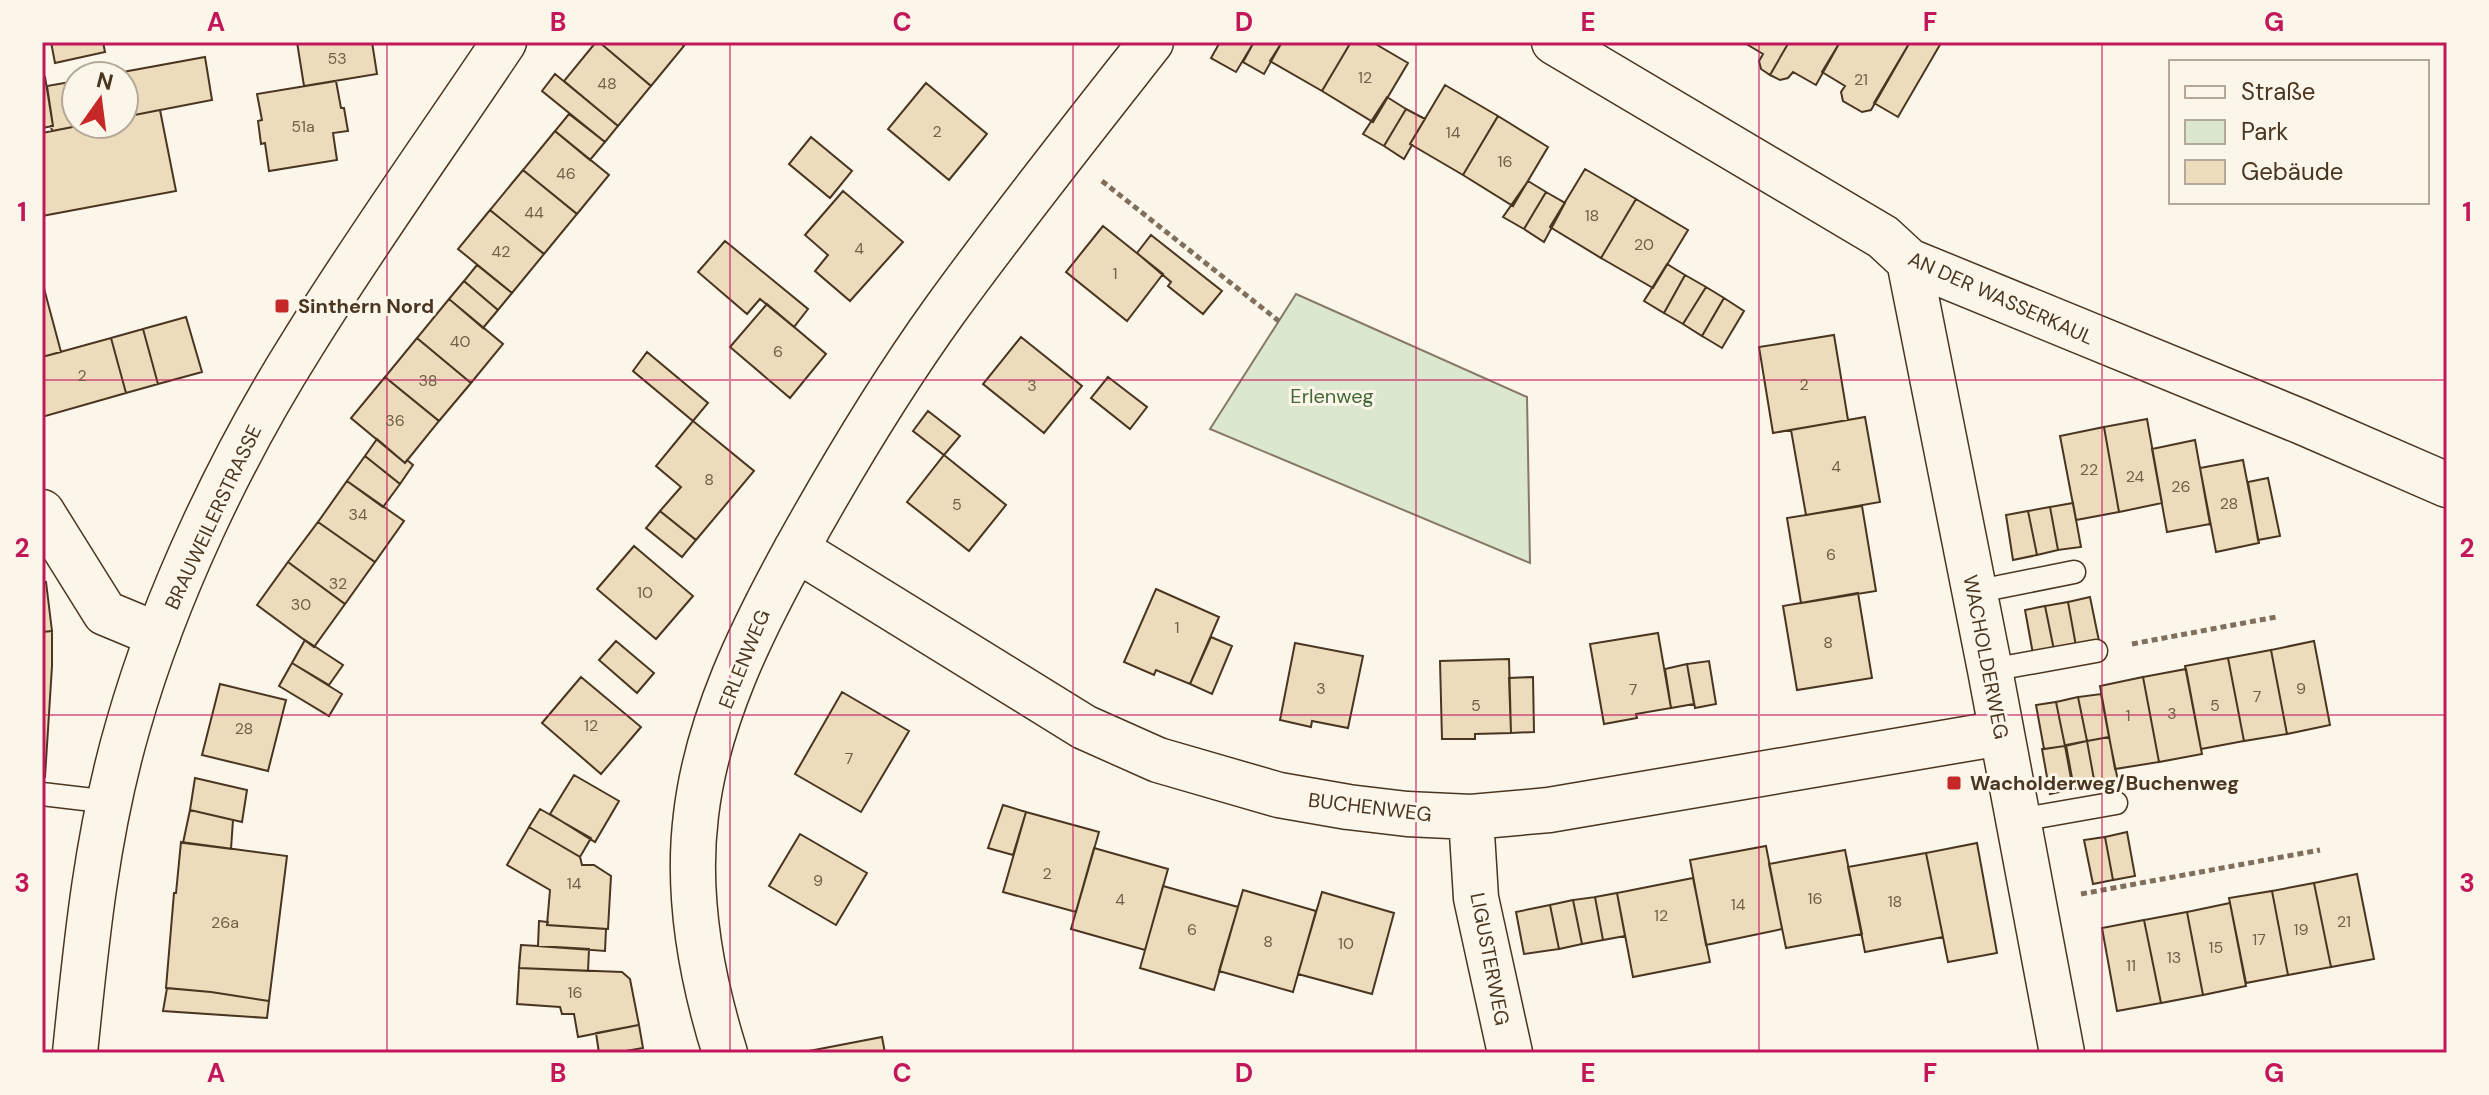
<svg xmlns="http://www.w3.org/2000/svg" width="2489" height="1095" font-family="'DM Sans',sans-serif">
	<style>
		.green { fill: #dce7d0; stroke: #887966; stroke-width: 2 }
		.building { fill: #ecdcbc; stroke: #4a3520; stroke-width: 2 }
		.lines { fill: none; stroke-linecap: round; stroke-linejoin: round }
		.lane-casing { stroke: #4a3520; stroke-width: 25 }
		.street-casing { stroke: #4a3520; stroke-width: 47 }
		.secondary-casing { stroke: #4a3520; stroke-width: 47 }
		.path { stroke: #7f6f5c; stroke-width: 5; stroke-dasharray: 6 4; stroke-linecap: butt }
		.lane { stroke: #fbf6e9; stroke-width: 22 }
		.street { stroke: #fbf6e9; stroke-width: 44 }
		.secondary { stroke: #fbf6e9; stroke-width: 44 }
		.grid { fill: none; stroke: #c2185b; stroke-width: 2; stroke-opacity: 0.55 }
		.poi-dot { fill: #c62828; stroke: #fbf6e9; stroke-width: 3 }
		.labels { text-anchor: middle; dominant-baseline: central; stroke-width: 6; stroke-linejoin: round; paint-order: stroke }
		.number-label { font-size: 16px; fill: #725f47 }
		.street-label { font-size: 20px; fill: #4a3520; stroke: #fbf6e9 }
		.poi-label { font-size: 20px; font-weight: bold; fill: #4a3520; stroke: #fbf6e9; text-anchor: start }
		.park-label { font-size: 20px; fill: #436837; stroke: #fbf6e9 }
		.neatline { fill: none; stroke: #c2185b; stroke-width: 3 }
		.grid-label { font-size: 26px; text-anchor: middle; font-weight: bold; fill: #c2185b }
	</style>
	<rect width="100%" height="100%" fill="#fbf6e9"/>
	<path class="green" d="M1296,294L1527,397L1530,563L1210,429Z"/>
	<path class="building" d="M51,42H103L105,52L55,63Z
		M297,42H372L377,74L304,86Z
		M596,42H599L651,86L618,126L564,81Z
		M599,42H679L684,46L651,86Z
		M1220,42H1254L1236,72L1211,58Z
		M1254,42H1282L1264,74L1243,62Z
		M1282,42H1351L1322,91L1270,61Z
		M1351,42H1372L1408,63L1373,122L1322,91Z
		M1743,42H1789L1770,75L1761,69L1759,61L1763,54Z
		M1789,42H1840L1816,85L1793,72L1788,78L1780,80L1770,75Z
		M1840,42H1910L1871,110L1862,112L1843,101L1841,92L1845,86L1822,72Z
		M1910,42L1941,43L1898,117L1874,103Z
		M205,57L212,100L124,117V76H101Z
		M555,74L618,126L605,142L542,91Z
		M45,77L53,126L42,128V78Z
		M76,81V124H88L52,131L51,126H53L47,86Z
		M336,81L341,108H344L348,131L333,133L337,160L269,171L265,143L261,144L258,121L262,120L257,94Z
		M926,83L987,134L949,180L888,129Z
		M1445,85L1498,116L1463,175L1410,144Z
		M1387,97L1406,109L1384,146L1363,134Z
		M1406,109L1425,119L1410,144L1412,145L1404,159L1384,146Z
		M160,110L176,191L42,216V133L88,124H124V117Z
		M569,114L605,142L590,160L555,131Z
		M1498,116L1548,147L1513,206L1463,175Z
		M555,131L609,175L577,214L523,170Z
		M811,137L852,171L830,198L789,164Z
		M1585,169L1636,199L1601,258L1550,227Z
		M523,170L577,214L544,254L490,210Z
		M1528,181L1546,192L1524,229L1503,217Z
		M843,191L903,242L850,301L815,271L828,255L805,235Z
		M1546,192L1565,203L1544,242L1524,229Z
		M1636,199L1688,230L1653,288L1601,258Z
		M490,210L544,254L512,293L458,249Z
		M1103,226L1163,274L1127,321L1066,272Z
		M1151,235L1222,291L1203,314L1168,286L1171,282L1137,253Z
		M725,241L808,309L794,327L760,299L747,314L698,272Z
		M1667,264L1685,275L1664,313L1644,301Z
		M477,265L512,293L498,310L464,281Z
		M1685,275L1706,287L1683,324L1664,313Z
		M42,281L61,352L42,357Z
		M464,281L498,310L483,328L449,299Z
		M1706,287L1724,298L1702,336L1683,324Z
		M1724,298L1744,311L1722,348L1702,336Z
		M449,299L503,344L471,383L417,338Z
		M767,304L826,354L790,398L730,347Z
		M186,317L202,372L158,384L143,329Z
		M143,329L158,384L126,393L111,338Z
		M1834,335L1848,420L1773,433L1759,347Z
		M1021,337L1082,386L1044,433L983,384Z
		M111,338L126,393L42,417V357Z
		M417,338L471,383L439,421L385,377Z
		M647,352L708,403L693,421L633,371Z
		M385,377L439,421L405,463L351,418Z
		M1108,377L1147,407L1130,429L1091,398Z
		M928,411L960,436L944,455L913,431Z
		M1865,417L1880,502L1806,515L1791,430Z
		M2147,419L2162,503L2119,512L2104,427Z
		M693,421L754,471L696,540L660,511L681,487L656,466Z
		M2104,427L2119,512L2076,520L2060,436Z
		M377,439L405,463L407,460L413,465L400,484L365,456Z
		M2195,440L2210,524L2167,532L2152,449Z
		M944,455L1006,505L969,551L907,502Z
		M365,456L400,484L383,507L347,481Z
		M2243,460L2259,543L2216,552L2200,468Z
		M2268,478L2280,536L2258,540L2248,482Z
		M347,481L404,521L375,562L318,522Z
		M2073,503L2081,547L2058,550L2050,507Z
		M1862,506L1876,591L1801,603L1787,518Z
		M2050,507L2058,550L2037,555L2028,511Z
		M660,511L696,540L682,557L646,528Z
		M2028,511L2037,555L2013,560L2006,515Z
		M318,522L375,562L345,604L288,562Z
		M634,546L693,596L656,639L597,589Z
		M288,562L345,604L314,647L257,605Z
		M46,582L52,631L42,632V583Z
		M1156,589L1219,617L1190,684L1156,670L1154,675L1124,662Z
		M1858,593L1872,678L1797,690L1783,606Z
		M2090,597L2099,641L2076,646L2068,602Z
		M2068,602L2076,646L2054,650L2045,606Z
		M2045,606L2054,650L2033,654L2025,610Z
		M52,631V666L45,777H42V632Z
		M1658,633L1671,708L1636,714L1637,718L1604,724L1590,644Z
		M1211,637L1232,646L1212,694L1190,684Z
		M305,640L343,665L329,685L292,663Z
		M616,641L654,673L637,693L599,660Z
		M2314,641L2330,725L2287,734L2271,650Z
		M1295,643L1363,656L1348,728L1312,721L1311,727L1280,720Z
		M2271,650L2287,734L2244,741L2228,658Z
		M2228,658L2244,741L2201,749L2185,666Z
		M1509,659L1511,733L1475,734V739H1442L1440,661Z
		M1709,661L1716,704L1695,708L1687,664Z
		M292,663L342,694L329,716L279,686Z
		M1687,664L1694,704L1671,708L1665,669Z
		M2186,669L2202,754L2159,762L2143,677Z
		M581,677L641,727L601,774L542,723Z
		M1533,677L1534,732L1511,733L1509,678Z
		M2143,677L2159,762L2115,769L2100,686Z
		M220,684L286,700L268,771L202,755Z
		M842,692L909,731L861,812L795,774Z
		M2101,694L2109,737L2087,741L2078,697Z
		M2078,697L2087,741L2065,746L2056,702Z
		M2056,702L2065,746L2044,749L2036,705Z
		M2109,737L2118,781L2095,785L2087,741Z
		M2087,741L2095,785L2074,789L2066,745Z
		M2065,746L2073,789L2050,794L2042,749Z
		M574,775L619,801L595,842L550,814Z
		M195,778L247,790L242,822L190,810Z
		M1003,805L1026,812L1013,855L988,848Z
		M540,809L591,838L580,857L529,827Z
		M190,810L233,820L231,849L183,843Z
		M1026,812L1099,832L1076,912L1003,892Z
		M529,827L580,857L582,865H594L611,876L608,929L547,925L550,890L507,865Z
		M2127,832L2135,876L2113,880L2105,837Z
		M800,834L867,873L836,925L769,886Z
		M2105,837L2113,880L2093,884L2084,840Z
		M181,842L287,856L269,1001L211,992L166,988L174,893H176Z
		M1977,843L1997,953L1948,962L1926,853Z
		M1766,846L1782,929L1706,945L1690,860Z
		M1094,848L1168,869L1145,950L1071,929Z
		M1845,850L1862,934L1786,948L1769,864Z
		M1926,853L1943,937L1865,952L1848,867Z
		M2357,874L2374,959L2331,967L2314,883Z
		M1693,878L1710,962L1633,977L1617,893Z
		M2314,883L2331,967L2288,975L2272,891Z
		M1163,886L1238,907L1214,990L1140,968Z
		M1243,890L1316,911L1293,992L1219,971Z
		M2272,891L2288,975L2246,983L2229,898Z
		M1322,892L1394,913L1372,994L1298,974Z
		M1617,893L1625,936L1603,940L1595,897Z
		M1595,897L1603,940L1582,944L1573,900Z
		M1573,900L1582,944L1559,949L1550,905Z
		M2230,903L2246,986L2203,995L2187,912Z
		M1550,905L1559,949L1524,954L1516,912Z
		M2187,912L2203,995L2161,1003L2144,920Z
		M2144,920L2161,1003L2117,1011L2102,928Z
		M539,921L548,922L547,925L606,929L605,951L538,946Z
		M521,945L589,949L588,971L519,968Z
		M519,968L622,972L630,979L639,1025L578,1037L574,1014H562L560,1007L517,1004Z
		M167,988L211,992L269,1001L267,1018L163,1011Z
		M639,1025L643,1048L614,1053H599L596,1033Z
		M882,1037L885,1053H810L809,1051Z"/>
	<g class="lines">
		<defs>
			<path id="lane" d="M1974,592L2074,572
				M1990,670L2096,651
				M42,794L110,802
				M2019,820L2116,803"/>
			<path id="street" d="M1554,42L1883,237L1909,261L2302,422L2447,485
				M1909,261L1990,670L2062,1053
				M42,512L105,613L158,635
				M796,549L1084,727L1158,760L1279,795L1348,807L1407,814L1471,817L1549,810L2001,733
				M1471,817L1476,898L1510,1053
				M725,1053C701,977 686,895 696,815C707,720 752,629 798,546C843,465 891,385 945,310C1011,219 1081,131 1151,42"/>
			<path id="secondary" d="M75,1053C86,943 97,832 128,726C165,596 231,457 303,343C366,241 437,142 504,42"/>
		</defs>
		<use href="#lane" class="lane-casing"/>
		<use href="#street" class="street-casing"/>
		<use href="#secondary" class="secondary-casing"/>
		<path class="path" d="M1102,181L1280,322
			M2132,644L2276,617
			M2081,894L2320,850"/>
		<use href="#lane" class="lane"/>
		<use href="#street" class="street"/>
		<use href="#secondary" class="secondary"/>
	</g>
	<path class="grid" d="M387,42V1053M730,42V1053M1073,42V1053M1416,42V1053M1759,42V1053M2102,42V1053M42,380H2447M42,715H2447"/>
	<g class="poi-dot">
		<rect x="274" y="298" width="16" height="16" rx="4"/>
		<rect x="1946" y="775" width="16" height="16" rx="4"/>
	</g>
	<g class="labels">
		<g class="number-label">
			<text x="337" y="58">53</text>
			<text x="1365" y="77">12</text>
			<text x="1861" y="79">21</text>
			<text x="607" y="83">48</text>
			<text x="303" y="126">51a</text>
			<text x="937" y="131">2</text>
			<text x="1453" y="132">14</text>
			<text x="1505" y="161">16</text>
			<text x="566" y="173">46</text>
			<text x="534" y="212">44</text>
			<text x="1592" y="215">18</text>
			<text x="1644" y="244">20</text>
			<text x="859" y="248">4</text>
			<text x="501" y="251">42</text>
			<text x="1115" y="273">1</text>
			<text x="460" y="341">40</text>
			<text x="778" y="351">6</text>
			<text x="82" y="375">2</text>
			<text x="428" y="380">38</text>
			<text x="1804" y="384">2</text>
			<text x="1032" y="385">3</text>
			<text x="395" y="420">36</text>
			<text x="1836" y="466">4</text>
			<text x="2089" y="469">22</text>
			<text x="2135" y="476">24</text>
			<text x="709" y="479">8</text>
			<text x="2181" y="486">26</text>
			<text x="2229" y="503">28</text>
			<text x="957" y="504">5</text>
			<text x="358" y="514">34</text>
			<text x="1831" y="554">6</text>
			<text x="338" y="583">32</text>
			<text x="645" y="592">10</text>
			<text x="301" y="604">30</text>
			<text x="1177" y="627">1</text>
			<text x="1828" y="642">8</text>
			<text x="1321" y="688">3</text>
			<text x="2301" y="688">9</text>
			<text x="1633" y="689">7</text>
			<text x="2257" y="696">7</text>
			<text x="1476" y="705">5</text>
			<text x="2215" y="705">5</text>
			<text x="2172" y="713">3</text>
			<text x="2128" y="715">1</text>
			<text x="591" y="725">12</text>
			<text x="244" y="728">28</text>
			<text x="849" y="758">7</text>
			<text x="1047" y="873">2</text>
			<text x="818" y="880">9</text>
			<text x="574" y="883">14</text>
			<text x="1815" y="898">16</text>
			<text x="1120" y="899">4</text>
			<text x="1895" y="901">18</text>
			<text x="1738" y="904">14</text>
			<text x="1661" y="915">12</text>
			<text x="2344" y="921">21</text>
			<text x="225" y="922">26a</text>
			<text x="1192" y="929">6</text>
			<text x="2301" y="929">19</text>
			<text x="2259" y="939">17</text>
			<text x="1268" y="941">8</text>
			<text x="1346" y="943">10</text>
			<text x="2216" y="947">15</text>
			<text x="2174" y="957">13</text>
			<text x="2131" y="965">11</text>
			<text x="575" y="992">16</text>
		</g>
		<g class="street-label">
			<text transform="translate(2001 298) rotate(24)">AN DER WASSERKAUL</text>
			<text transform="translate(213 517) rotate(-65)">BRAUWEILERSTRASSE</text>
			<text transform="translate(1986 657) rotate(79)">WACHOLDERWEG</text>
			<text transform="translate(744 659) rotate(-68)">ERLENWEG</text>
			<text transform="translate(1370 807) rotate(7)">BUCHENWEG</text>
			<text transform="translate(1490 959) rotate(79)">LIGUSTERWEG</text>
		</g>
		<g class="poi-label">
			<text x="298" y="306">Sinthern Nord</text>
			<text x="1970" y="783">Wacholderweg/Buchenweg</text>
		</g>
		<g class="park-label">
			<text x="1332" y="396">Erlenweg</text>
		</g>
	</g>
	<rect width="2489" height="1095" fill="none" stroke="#fbf6e9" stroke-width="88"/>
	<rect x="2169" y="60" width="260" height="144" fill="#fbf6e9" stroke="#b4a999" stroke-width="2"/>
	<rect x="2185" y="86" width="40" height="12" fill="#fbf6e9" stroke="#b4a999" stroke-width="2"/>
	<text x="2241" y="100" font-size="24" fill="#4a3520">Straße</text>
	<rect x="2185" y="120" width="40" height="24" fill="#dce7d0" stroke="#b4a999" stroke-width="2"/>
	<text x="2241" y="140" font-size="24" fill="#4a3520">Park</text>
	<rect x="2185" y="160" width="40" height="24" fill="#ecdcbc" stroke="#b4a999" stroke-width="2"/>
	<text x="2241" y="180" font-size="24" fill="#4a3520">Gebäude</text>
	<g transform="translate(100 100) rotate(14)"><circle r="38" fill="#fbf6e9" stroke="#b4a999" stroke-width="2"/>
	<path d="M0-6L14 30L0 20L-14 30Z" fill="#c62828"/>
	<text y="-12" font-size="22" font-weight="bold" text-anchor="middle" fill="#4a3520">N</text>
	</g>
	<rect x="44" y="44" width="2401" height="1007" class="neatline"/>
	<g class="grid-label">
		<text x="216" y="31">A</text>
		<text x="558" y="31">B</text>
		<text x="902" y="31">C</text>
		<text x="1244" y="31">D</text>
		<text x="1588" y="31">E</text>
		<text x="1930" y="31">F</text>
		<text x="2274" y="31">G</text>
		<text x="22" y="221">1</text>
		<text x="2467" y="221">1</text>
		<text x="22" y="557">2</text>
		<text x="2467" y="557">2</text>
		<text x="22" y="892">3</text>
		<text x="2467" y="892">3</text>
		<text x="216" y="1082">A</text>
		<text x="558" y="1082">B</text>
		<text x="902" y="1082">C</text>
		<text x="1244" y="1082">D</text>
		<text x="1588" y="1082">E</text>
		<text x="1930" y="1082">F</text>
		<text x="2274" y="1082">G</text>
	</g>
</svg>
